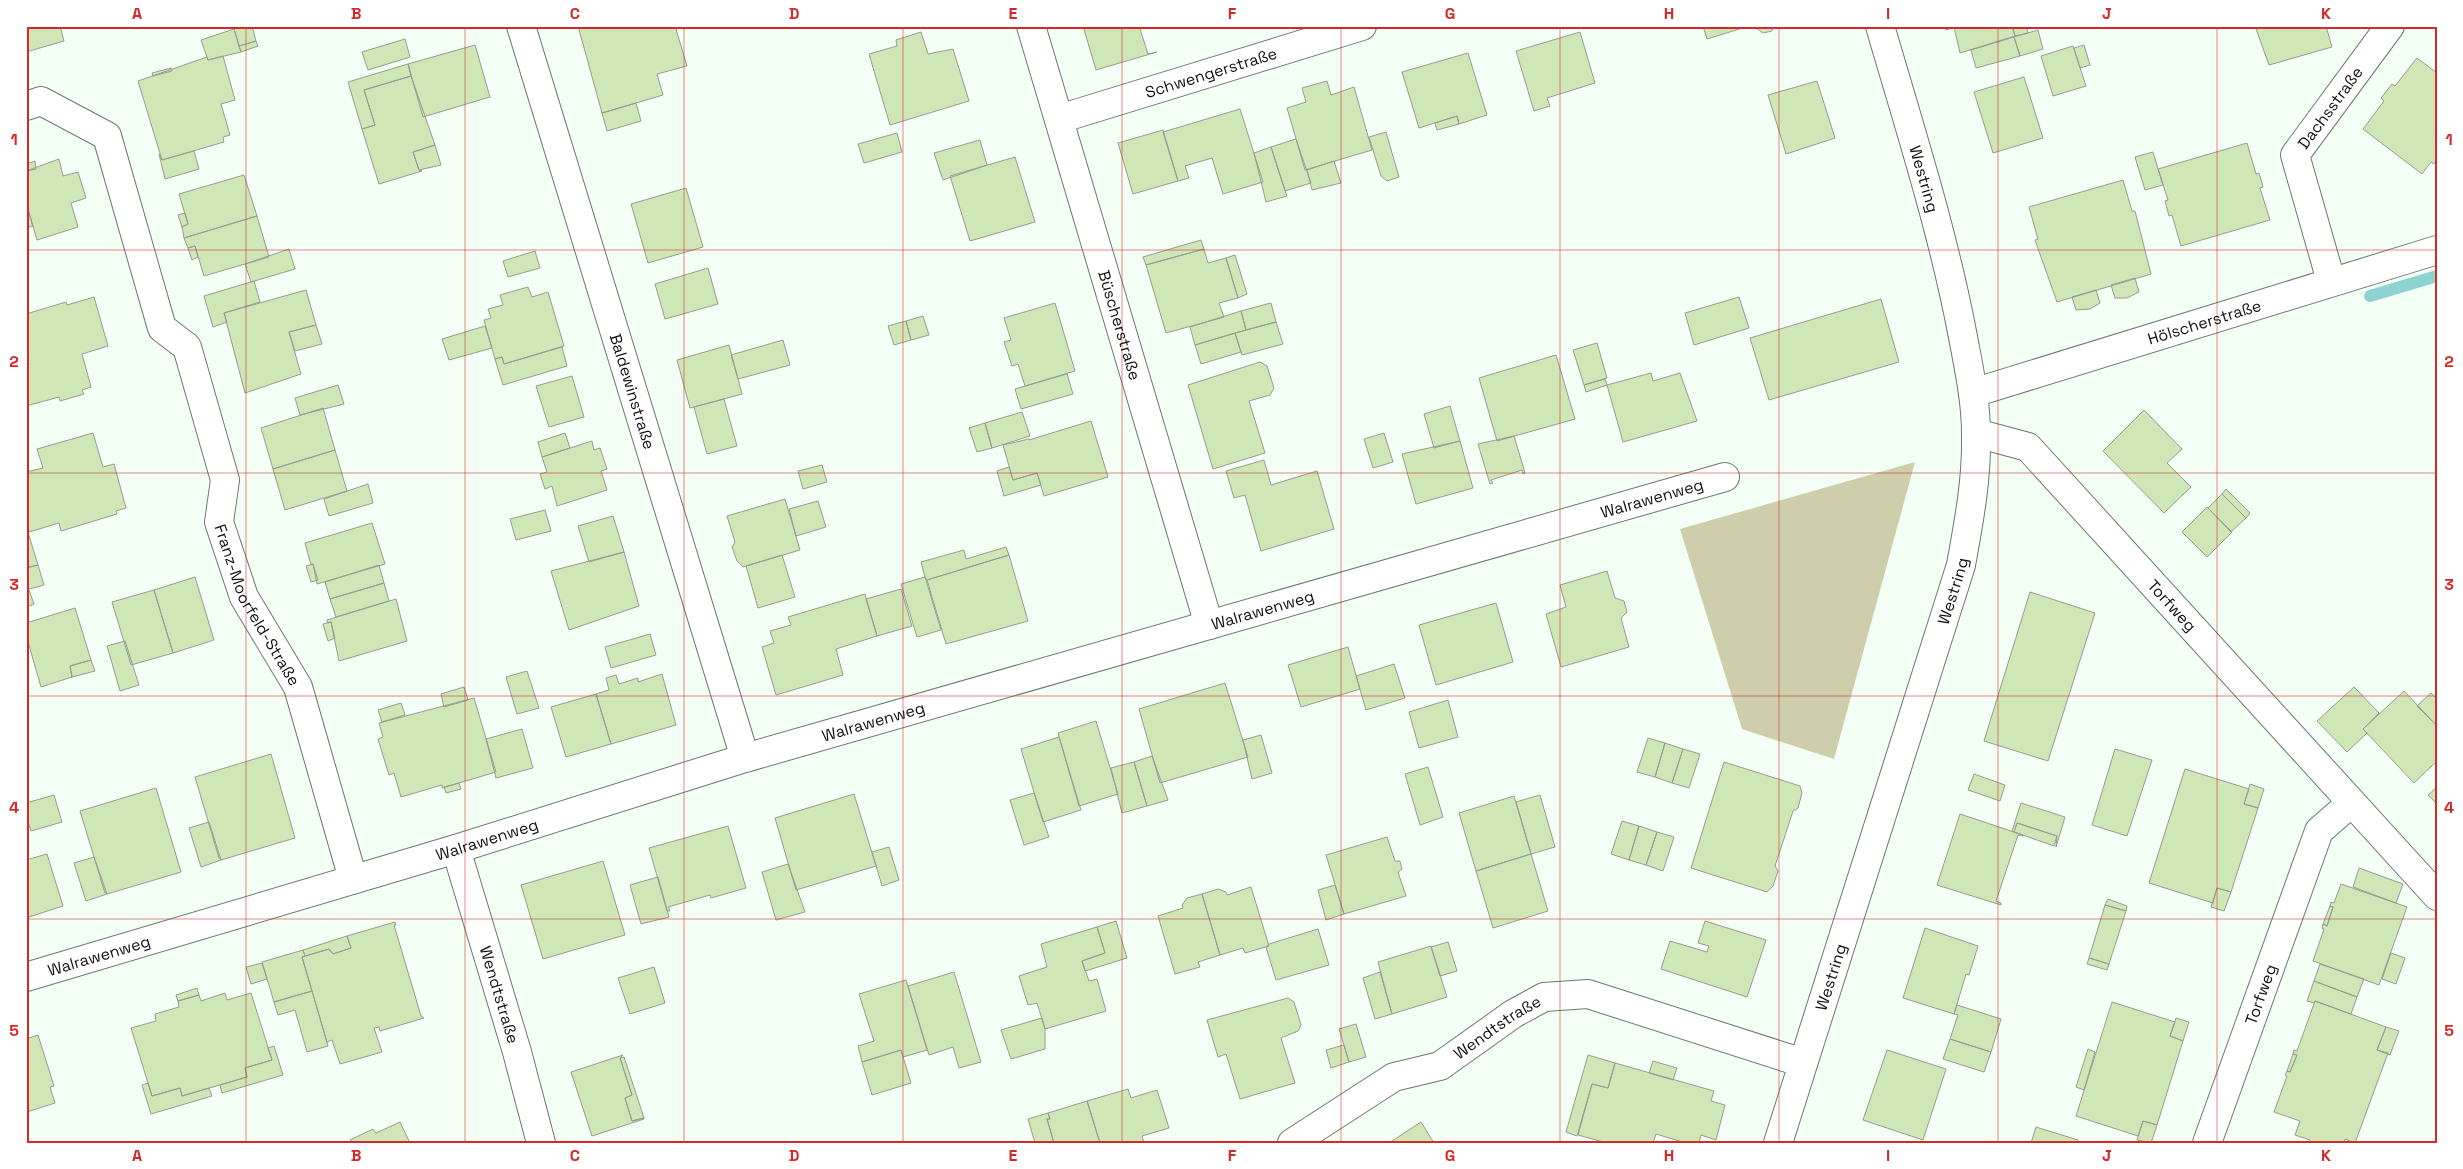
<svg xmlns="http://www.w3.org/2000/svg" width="2463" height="1169" font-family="'Space Grotesk',sans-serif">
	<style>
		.green { fill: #cecead }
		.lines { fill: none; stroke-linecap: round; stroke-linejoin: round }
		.stream { stroke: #8dd3d0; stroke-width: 12 }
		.building { fill: #cfe7b6; stroke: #979c92 }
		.street-casing { stroke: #6e7870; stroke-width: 30 }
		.secondary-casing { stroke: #6e7870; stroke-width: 30 }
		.street { stroke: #fff; stroke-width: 28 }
		.secondary { stroke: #fff; stroke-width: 28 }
		.grid { fill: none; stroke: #d62828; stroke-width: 1; stroke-opacity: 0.55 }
		.labels { text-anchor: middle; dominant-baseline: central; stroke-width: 4; stroke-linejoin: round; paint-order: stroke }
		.street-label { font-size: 16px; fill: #0e120f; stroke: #fff }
		.neatline { fill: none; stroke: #d62828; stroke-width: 2 }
		.grid-label { font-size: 16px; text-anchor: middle; font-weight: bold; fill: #d62828 }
	</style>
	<rect width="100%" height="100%" fill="#f3fef4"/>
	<path class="green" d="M1915,462L1834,759L1742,729L1680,529Z"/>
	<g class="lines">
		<path class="stream" d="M2370,296L2437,276"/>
	</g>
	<path class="building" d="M26,26H60L64,41L26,52Z
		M246,26H252L256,41L239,46L234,29Z
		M578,26H675L687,66L657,74L663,95L602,113Z
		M1083,26H1139L1148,54L1157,52L1096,70Z
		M1703,26H1749L1707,39Z
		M1753,26H1775L1772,31L1763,33Z
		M1945,26H2012L2015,36L1960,53L1954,27L1946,30Z
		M2012,26H2026L2028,33L2015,36Z
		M2255,26H2326L2332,47L2269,65Z
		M234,29L241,52L208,60L201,40Z
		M2038,30L2043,49L2020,56L2014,37Z
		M921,32L928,54L953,49L969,101L890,125L869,54L897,46L896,40Z
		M1580,32L1595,83L1547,98L1550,106L1534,111L1516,51Z
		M2014,37L2020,56L1976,68L1971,50Z
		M405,39L410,57L368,70L362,52Z
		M256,41L258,46L241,52L239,46Z
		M475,45L490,97L423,117L408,64Z
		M2084,45L2090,65L2080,68L2074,48Z
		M2073,46L2086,86L2053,96L2041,56Z
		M1468,53L1487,115L1459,124L1457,116L1419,128L1402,72Z
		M223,56L235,100L221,104L230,135L223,137L224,142L162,160L138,81L207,57L208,60Z
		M2417,58L2437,73V160L2434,164L2431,162L2422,174L2363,129L2384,101L2381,98L2392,84L2395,86Z
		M408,64L411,76L364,90L375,125L362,129L348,82Z
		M171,68L172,71L153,76L152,73Z
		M411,76L435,145L413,152L419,170L422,171L379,184L362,129L375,125L364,90Z
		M2024,77L2043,138L1993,153L1974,92Z
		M1327,81L1331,95L1354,87L1372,150L1305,170L1287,108L1306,102L1302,88Z
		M1817,81L1835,138L1786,154L1768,95Z
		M636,103L641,121L607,131L602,113Z
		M1240,109L1263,182L1223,194L1212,158L1185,166L1189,178L1178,181L1163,132Z
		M1457,116L1459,124L1437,130L1435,123Z
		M1163,130L1178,181L1133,194L1118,143Z
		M1386,132L1399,177L1387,181L1381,176L1369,137Z
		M897,133L902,152L864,163L858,144Z
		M1296,139L1311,183L1285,191L1271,147Z
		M980,140L987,165L943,180L934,153Z
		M2247,143L2256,174L2259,173L2263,187L2260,188L2270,220L2181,246L2172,215L2169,216L2165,201L2168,200L2158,169Z
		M435,145L441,165L419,170L413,152Z
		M1271,147L1287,196L1266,202L1254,153Z
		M194,151L199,169L165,179L159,154L162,160Z
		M2153,152L2163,185L2145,190L2135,157Z
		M1015,157L1035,222L970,241L950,176Z
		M59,159L63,176L78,172L86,198L71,203L78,227L37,240L26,203V171Z
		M35,161L36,169L26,171V164Z
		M1334,161L1341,183L1312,190L1307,170Z
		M244,175L257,216L184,238L182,227L188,224L179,194Z
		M2123,180L2132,211H2135L2151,274L2057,302L2035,240L2038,239L2029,207Z
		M686,188L703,247L648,263L631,204Z
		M26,203L33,226L26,228Z
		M185,213L188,224L182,227L178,215Z
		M257,216L269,257L204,276L195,246L188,248L184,238Z
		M1201,240L1204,249L1146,265L1143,257Z
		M195,246L198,257L192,260L188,248Z
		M289,249L295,269L251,282L245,264Z
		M1204,249L1208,263L1226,258L1238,298L1219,303L1224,317L1166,333L1146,265Z
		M535,251L540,268L508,277L503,261Z
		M1235,255L1247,294L1238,298L1226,258Z
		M708,268L718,304L665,319L655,284Z
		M2135,278L2139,292L2127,298H2115L2111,285Z
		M254,281L260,302L224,313L227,322L213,327L204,296Z
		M528,287L532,297L548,292L564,346L504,364L502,357L495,359L484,320L491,318L488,309L503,305L500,295Z
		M306,290L316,325L289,332L301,374L245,393L224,313Z
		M2096,290L2100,303L2090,309L2076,310L2072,297Z
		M94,297L108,346L82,354L91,387L82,390L84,394L60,401L59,397L26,406V314L66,302L67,305Z
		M1739,297L1749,328L1694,345L1685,313Z
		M1881,299L1899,362L1769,400L1750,338Z
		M1055,303L1075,371L1025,386L1018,364L1012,366L1004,342L1011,340L1004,318Z
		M1271,303L1276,322L1246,330L1241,311Z
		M1241,311L1246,330L1195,345L1190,327Z
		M923,316L929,335L911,340L906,321Z
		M906,321L911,340L894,345L888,326Z
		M1276,322L1283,344L1242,355L1235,333Z
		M316,325L322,344L295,351L289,332Z
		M485,326L492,348L449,360L442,339Z
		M1235,333L1241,352L1201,364L1195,345Z
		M783,340L790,365L738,379L731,355Z
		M1597,343L1607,378L1584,385L1573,350Z
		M729,345L742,394L690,408L677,360Z
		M562,347L567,366L503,385L495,359L502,357L504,364Z
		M1556,355L1575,419L1497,441L1479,378Z
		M1260,362L1267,366L1274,388L1270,395L1249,401L1265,453L1213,469L1188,385Z
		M1651,373L1653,381L1680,373L1697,421L1623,442L1607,385Z
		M1067,374L1073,394L1021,409L1015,389Z
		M572,376L584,417L549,427L536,386Z
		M1605,379L1607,385L1586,392L1584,385Z
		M338,385L344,404L300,415L295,398Z
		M724,399L737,446L707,454L694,407Z
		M1450,406L1460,441L1434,448L1424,414Z
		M323,408L335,450L273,469L261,428Z
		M2144,410L2182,449L2167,463L2191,487L2164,513L2103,451Z
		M1022,412L1030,436L992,448L985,423Z
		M1091,421L1108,477L1044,496L1037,473L1013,480L1003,445L1029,439V440Z
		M985,423L992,448L977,452L969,428Z
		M93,433L103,467L114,464L126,508L116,511L117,514L61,531L59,523L29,532L26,526V472L43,468L37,449Z
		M565,433L570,448L542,457L538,442Z
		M1384,433L1393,462L1373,468L1364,439Z
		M1514,436L1525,473L1523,474L1522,470L1491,480L1493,483L1490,484L1478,444Z
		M592,441L594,450L600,448L607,469L601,471L607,490L557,506L552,486L545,489L540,474L547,472L542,457Z
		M1460,441L1473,488L1416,504L1402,454Z
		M335,450L347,491L285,510L273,469Z
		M1264,460L1271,485L1317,471L1334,529L1261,551L1245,495L1234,498L1226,471Z
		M822,465L827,482L803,489L798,471Z
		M1009,467L1013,480L1037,473L1041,485L1004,496L997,471Z
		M368,484L373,503L329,516L324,499Z
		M2226,489L2250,513L2246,518L2222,494Z
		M2222,494L2246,518L2231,532L2208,508Z
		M785,499L800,550L743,567L737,561L732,547L735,542L727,516Z
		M818,501L826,527L796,536L789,509Z
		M2207,507L2232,532L2207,557L2182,532Z
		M545,510L551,531L516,540L510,519Z
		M613,516L624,552L589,562L578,526Z
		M372,523L385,564L317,584L313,564L311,565L305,543Z
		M26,526L38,565L26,568Z
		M1006,547L1009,555L927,580L925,577L921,562L964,550L966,559Z
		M624,552L639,606L569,630L551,571Z
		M782,555L795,597L758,608L746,566Z
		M1009,555L1028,621L946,644L927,580Z
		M313,564L318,580L311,582L306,566Z
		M38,565L44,585L26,590V568Z
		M379,565L384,583L330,599L325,582Z
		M1607,571L1615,598L1624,601L1627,612L1621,618L1629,647L1561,667L1546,614L1566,607L1560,585Z
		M195,577L214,640L173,653L154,590Z
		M925,577L941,630L917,637L901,584Z
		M384,583L389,601L336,617L330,599Z
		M901,589L912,626L877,636L866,599Z
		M26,590H29L34,604L26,607Z
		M154,590L173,653L131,665L112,602Z
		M2030,592L2095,613L2048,761L1984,741Z
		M865,594L877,636L836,649L843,675L776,695L762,647L774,643L770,631L791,625L788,617Z
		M396,599L407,641L339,661L331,622L328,623L327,620Z
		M1496,603L1513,662L1436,685L1419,625Z
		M75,608L91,660L70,666L72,677L41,687L26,635V623Z
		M331,622L335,638L328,641L323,624Z
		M650,634L656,655L611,668L605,647Z
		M125,641L139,685L120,691L107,646Z
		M1348,647L1360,689L1301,707L1288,665Z
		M91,660L95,671L72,677L70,666Z
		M1394,664L1405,698L1366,710L1356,676Z
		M527,671L539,708L517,714L506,677Z
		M662,674L676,725L611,744L596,694L609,690L606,678L616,675L619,684L638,678V682Z
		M1225,683L1248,757L1160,783L1139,709Z
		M464,687L468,700L444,707L441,694Z
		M2354,687L2379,713L2363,729L2367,733L2347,752L2317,721Z
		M2404,691L2437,726V761L2414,783L2363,729Z
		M2431,693L2437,699V726L2417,706Z
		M596,694L611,744L566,757L551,707Z
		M474,698L496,772L442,788V785L401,797L394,773L389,775L378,739L383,737L379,723Z
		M1448,700L1458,737L1419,748L1409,712Z
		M401,703L405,715L382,722L378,710Z
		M1096,721L1118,794L1079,806L1058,733Z
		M522,729L533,768L496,778L486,739Z
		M1261,735L1272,773L1252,779L1243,740Z
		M1059,737L1081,810L1043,822L1021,749Z
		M1648,738L1665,743L1655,777L1637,772Z
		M1665,743L1683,749L1672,783L1655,777Z
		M1683,749L1700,754L1689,788L1672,783Z
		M2115,749L2152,760L2127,836L2092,825Z
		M271,754L295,838L221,860L219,858L195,777Z
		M1152,756L1168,800L1147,806L1134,762Z
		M1134,762L1147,806L1122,813L1111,768Z
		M1724,762L1800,786L1802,793L1798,808L1793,811L1775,866L1778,871L1773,886L1767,892L1691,868Z
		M1428,767L1443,817L1420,825L1405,774Z
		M2185,769L2249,789L2244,804L2258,808L2231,892L2217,888L2213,903L2149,883Z
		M1974,774L2005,785L2000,801L1968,790Z
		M459,783L461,789L446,793L444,787Z
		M2250,784L2264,789L2258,808L2244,804Z
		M2437,787V804L2428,795Z
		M156,788L181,872L107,894L106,892L105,893L80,811Z
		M1034,793L1049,837L1024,845L1010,800Z
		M854,794L876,866L796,890L775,818Z
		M54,795L62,822L31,831L26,815V803Z
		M1540,795L1555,847L1531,854L1516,802Z
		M1514,796L1531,854L1476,871L1459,813Z
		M2021,803L2065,817L2056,847L2057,836L2017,823L2014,832L2012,831Z
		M1960,814L2023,835V836L2018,835L1996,901L2001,903V905L1937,885Z
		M1622,821L1639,826L1629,860L1611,854Z
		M209,822L221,860L201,867L189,828Z
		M2017,823L2057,836L2054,846L2014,832Z
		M728,826L746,888L711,898L710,895L668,907L670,911H667L649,848Z
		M1639,826L1657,832L1646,865L1629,860Z
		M1657,832L1674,837L1663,871L1646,865Z
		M1387,837L1395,861H1400L1402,869L1398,872L1406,896L1344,914L1326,855Z
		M889,847L899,880L882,886L872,852Z
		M47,854L63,906L26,918V860Z
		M1531,854L1548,911L1493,928L1476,871Z
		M94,857L107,894L86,901L74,863Z
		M603,861L625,935L543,959L521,885Z
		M788,864L805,912L776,920L762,872Z
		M2359,868L2403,884L2396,903L2353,887Z
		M658,877L669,917L641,924L630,885Z
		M2341,884L2407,907L2379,985L2313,961L2324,929L2322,928L2323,924L2327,926L2333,907L2330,906L2331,902L2334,903Z
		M1335,885L1344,914L1326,920L1318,890Z
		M1251,887L1269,946L1245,953L1243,948L1220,955L1202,894L1218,889L1226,892L1227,895Z
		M2217,888L2231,892L2224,911L2211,907Z
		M1202,894L1220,955L1198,962L1200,967L1175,974L1158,916L1183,908L1182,905L1187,898Z
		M2108,899L2127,906L2126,911L2105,905Z
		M2105,905L2126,911L2109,964L2089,958Z
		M2330,906L2333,907L2327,926L2323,924Z
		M1116,921L1127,958L1085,971L1082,961L1105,953L1097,927Z
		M1705,921L1766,940L1747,997L1661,969L1670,941L1707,952L1709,946L1698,943Z
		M395,922L396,925H394L421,1016L424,1018L380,1031L379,1027L374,1028L382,1052L340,1064L332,1040L327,1042L302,957L329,949L333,954L351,948L347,936Z
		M1097,927L1105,953L1082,961L1089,981L1097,979L1106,1011L1045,1029L1037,1003L1028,1005L1019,976L1047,967L1041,944Z
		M1925,928L1978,946L1969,975L1966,974L1954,1014L1903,998Z
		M1318,929L1329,965L1276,980L1266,947L1269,944Z
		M347,936L351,948L333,954L329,949L305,956L303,950Z
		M1448,942L1457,971L1440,976L1431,947Z
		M1431,946L1447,997L1392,1014L1378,962Z
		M303,950L305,956L302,957L312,991L274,1002L262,962Z
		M2391,953L2405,958L2396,984L2382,979Z
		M2089,958L2109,964L2107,970L2087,964Z
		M262,963L267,979L251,984L246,967Z
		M2320,964L2364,979L2357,997L2314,981Z
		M654,967L665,1003L630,1014L618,978Z
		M954,972L981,1062L959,1068L953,1047L929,1055L908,986Z
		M1380,972L1392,1014L1375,1019L1363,978Z
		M906,980L927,1050L903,1057L901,1050L862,1062L858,1046L874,1041L859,994Z
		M2314,981L2357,997L2351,1014L2315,1001L2314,1003L2307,1001Z
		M197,988L199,995L178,1001L176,995Z
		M312,991L328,1046L307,1052L295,1010L278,1015L274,1002Z
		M225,993L227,1000L251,993L272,1060L245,1068L247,1077L182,1096L180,1088L152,1096L131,1028L156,1021L155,1014L179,1007L178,1001L199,995L201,1001Z
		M1288,998L1294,1002L1301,1025L1298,1031L1281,1038L1295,1083L1240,1099L1226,1054L1218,1057L1207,1020Z
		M2315,1001L2386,1027L2377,1050L2388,1053L2355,1143L2345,1139L2344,1143H2309L2310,1140L2295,1135L2300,1121L2274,1112L2287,1076L2285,1075L2287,1071L2290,1072L2297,1055L2293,1054L2294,1050L2297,1051Z
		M2112,1002L2175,1022L2170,1036L2183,1041L2157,1125L2143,1121L2138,1136L2076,1116Z
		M1957,1005L2001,1019L1991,1052L1950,1039L1958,1015L1954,1014Z
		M1042,1018L1045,1029V1049L1011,1059L1001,1030Z
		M2176,1018L2189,1022L2183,1041L2170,1036Z
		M1356,1024L1366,1057L1349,1062L1339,1029Z
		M2386,1027L2399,1031L2390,1055L2377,1050Z
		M38,1035L54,1086L50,1087L55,1103L27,1112L26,1039Z
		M1950,1039L1991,1052L1984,1072L1943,1059Z
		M1344,1045L1349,1062L1331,1068L1326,1050Z
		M274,1046L283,1075L222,1093L220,1085L247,1077L245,1068L272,1060L268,1048Z
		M2088,1049L2095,1052L2084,1090L2076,1087Z
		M901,1050L911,1083L872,1095L862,1062Z
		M1887,1050L1946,1069L1923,1140L1863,1120Z
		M2293,1054L2297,1055L2290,1072L2287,1071Z
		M623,1055L620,1058L632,1095L625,1098L632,1121L644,1118V1119L592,1136L571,1072Z
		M1588,1055L1615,1063L1608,1088L1592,1084L1577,1136L1566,1132Z
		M624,1057L644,1118L632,1121L625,1098L632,1095L620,1058Z
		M1653,1061L1677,1068L1673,1080L1649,1073Z
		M1615,1063L1714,1091L1711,1101L1725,1105L1716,1140L1701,1135L1699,1143H1686L1656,1134L1653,1143H1607L1578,1135L1592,1084L1608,1088Z
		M148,1083L152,1096L180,1088L182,1096L209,1088L212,1096L151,1114L142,1085Z
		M1128,1089L1131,1098L1157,1090L1169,1128L1142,1136L1144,1143H1100L1087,1101Z
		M1087,1101L1100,1143H1054L1047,1119H1050L1048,1113Z
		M1048,1113L1050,1119H1047L1054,1143H1035L1028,1119Z
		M2143,1121L2157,1125L2151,1143L2137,1140Z
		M400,1122L410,1143H352L350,1140L373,1129L376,1133Z
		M1421,1122L1434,1143H1389Z
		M2036,1127L2078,1140L2077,1143H2031Z"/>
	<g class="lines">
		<defs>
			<g id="street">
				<path id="s1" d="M521,26L745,758"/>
				<path id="s2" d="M1031,26L1209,625"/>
				<path id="s3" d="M26,106L41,101L107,136L162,328L187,347L225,480L219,522L244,597L298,687L353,879"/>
				<path id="s4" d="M1059,119L1362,26"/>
				<path id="s5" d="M2331,281L2295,155L2390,26"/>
				<path id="s6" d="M1973,393L2437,250"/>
				<path id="s7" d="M1976,433L2028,447L2437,896"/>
				<path id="s8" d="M456,849L517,1052L541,1143"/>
				<path id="s9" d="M26,977L456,849L745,758L1725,477"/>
				<path id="s10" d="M1292,1143L1394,1077L1440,1066L1513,1014L1544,997L1588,994L1803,1063"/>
				<path id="s11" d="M2207,1143L2319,831L2351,803"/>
			</g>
			<g id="secondary">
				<path id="s12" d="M1778,1143L1961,565C1969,521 1977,479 1976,434C1976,401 1969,369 1963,337C1943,231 1910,129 1880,26"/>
			</g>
		</defs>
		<use href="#street" class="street-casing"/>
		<use href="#secondary" class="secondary-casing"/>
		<use href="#street" class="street"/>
		<use href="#secondary" class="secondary"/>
	</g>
	<path class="grid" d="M246,26V1143M465,26V1143M684,26V1143M903,26V1143M1122,26V1143M1341,26V1143M1560,26V1143M1779,26V1143M1998,26V1143M2217,26V1143M26,250H2437M26,473H2437M26,696H2437M26,919H2437"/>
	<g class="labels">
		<g class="street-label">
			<text stroke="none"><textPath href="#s4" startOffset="159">Schwengerstraße</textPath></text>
			<text stroke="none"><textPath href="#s5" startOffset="190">Dachsstraße</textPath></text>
			<text transform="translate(1924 179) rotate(74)">Westring</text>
			<text stroke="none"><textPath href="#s6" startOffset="242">Hölscherstraße</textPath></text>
			<text stroke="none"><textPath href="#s2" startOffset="312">Büscherstraße</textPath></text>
			<text stroke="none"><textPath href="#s1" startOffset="382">Baldewinstraße</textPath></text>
			<text stroke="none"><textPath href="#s9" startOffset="1695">Walrawenweg</textPath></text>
			<text stroke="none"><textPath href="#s12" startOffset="579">Westring</textPath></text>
			<text stroke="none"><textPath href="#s3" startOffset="594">Franz-Moorfeld-Straße</textPath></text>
			<text stroke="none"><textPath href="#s7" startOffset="268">Torfweg</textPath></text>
			<text stroke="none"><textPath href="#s9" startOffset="1290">Walrawenweg</textPath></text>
			<text stroke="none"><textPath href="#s9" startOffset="885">Walrawenweg</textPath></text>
			<text stroke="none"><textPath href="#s9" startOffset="481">Walrawenweg</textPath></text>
			<text stroke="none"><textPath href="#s9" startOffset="76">Walrawenweg</textPath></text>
			<text stroke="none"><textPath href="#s12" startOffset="174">Westring</textPath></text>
			<text stroke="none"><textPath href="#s8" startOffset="152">Wendtstraße</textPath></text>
			<text stroke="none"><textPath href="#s11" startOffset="158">Torfweg</textPath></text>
			<text stroke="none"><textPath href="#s10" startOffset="238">Wendtstraße</textPath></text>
		</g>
	</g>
	<rect width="2463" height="1169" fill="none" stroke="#ffffff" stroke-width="55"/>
	<rect x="28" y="28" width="2408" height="1114" class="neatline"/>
	<g class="grid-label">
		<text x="137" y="19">A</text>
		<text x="356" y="19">B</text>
		<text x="575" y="19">C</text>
		<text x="794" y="19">D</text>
		<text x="1013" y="19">E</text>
		<text x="1232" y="19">F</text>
		<text x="1450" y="19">G</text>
		<text x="1669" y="19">H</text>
		<text x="1888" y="19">I</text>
		<text x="2107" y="19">J</text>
		<text x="2326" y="19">K</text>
		<text x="14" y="145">1</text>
		<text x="2449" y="145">1</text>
		<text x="14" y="367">2</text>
		<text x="2449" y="367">2</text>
		<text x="14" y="590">3</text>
		<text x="2449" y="590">3</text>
		<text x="14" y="813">4</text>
		<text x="2449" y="813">4</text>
		<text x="14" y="1036">5</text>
		<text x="2449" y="1036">5</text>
		<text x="137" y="1161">A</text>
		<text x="356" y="1161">B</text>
		<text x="575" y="1161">C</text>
		<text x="794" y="1161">D</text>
		<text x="1013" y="1161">E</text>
		<text x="1232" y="1161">F</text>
		<text x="1450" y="1161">G</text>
		<text x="1669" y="1161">H</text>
		<text x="1888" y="1161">I</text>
		<text x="2107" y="1161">J</text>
		<text x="2326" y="1161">K</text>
	</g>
</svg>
